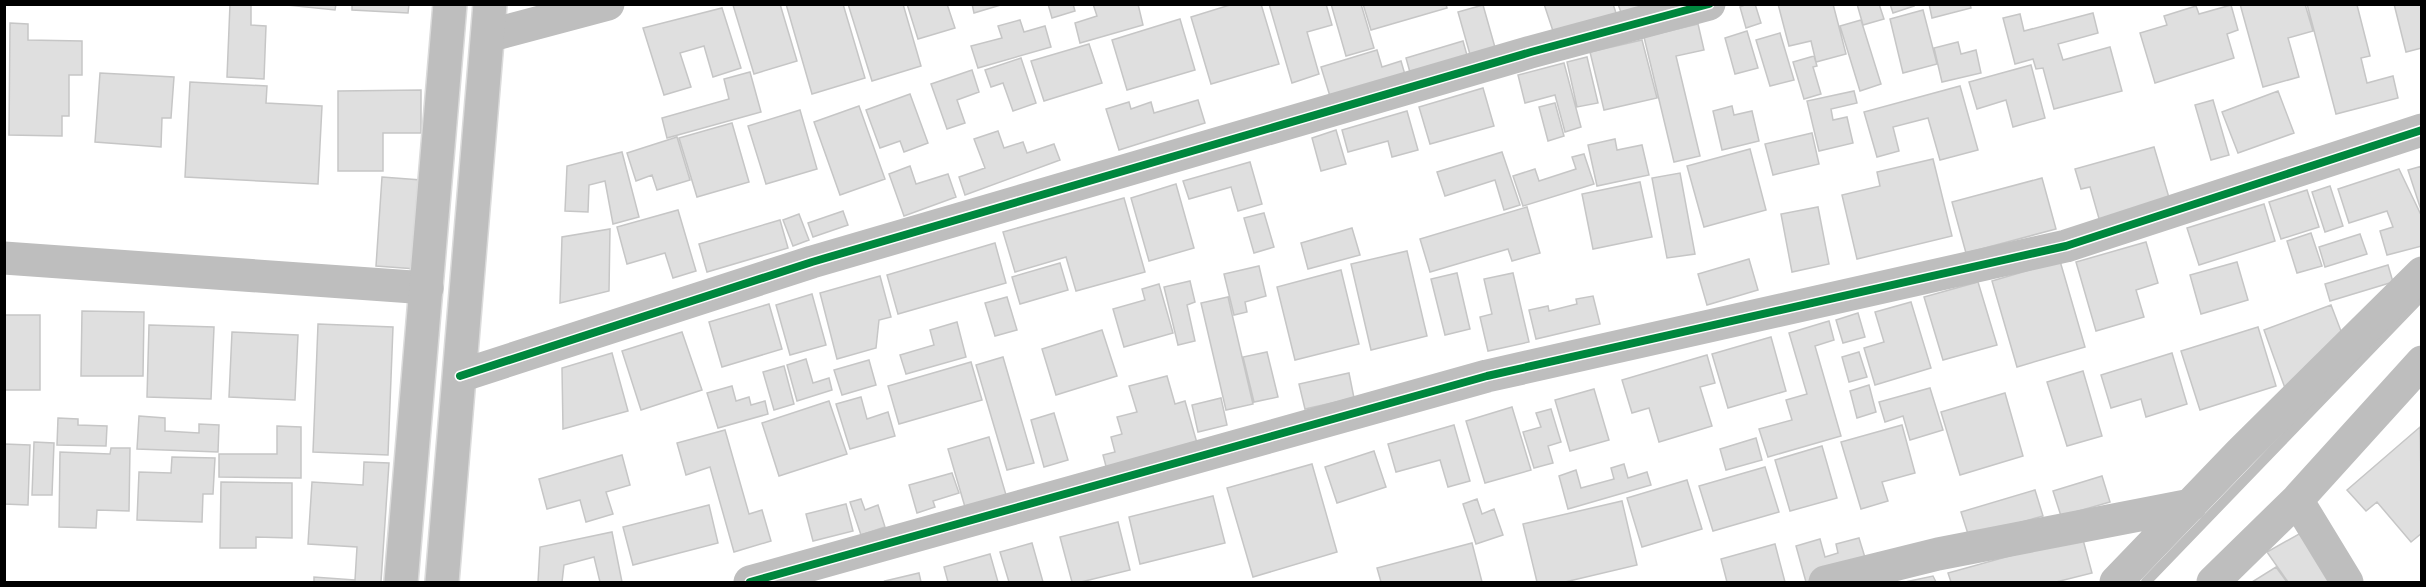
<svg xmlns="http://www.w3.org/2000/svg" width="2426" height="587" font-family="Jost,sans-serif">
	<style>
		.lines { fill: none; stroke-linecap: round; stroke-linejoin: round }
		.stream { stroke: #bebebe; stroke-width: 10 }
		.building { fill: #dfdfdf; stroke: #c6c6c6; stroke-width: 1.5 }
		.major-casing { stroke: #dbdbdb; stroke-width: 36 }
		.minor { stroke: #bebebe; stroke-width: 33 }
		.major { stroke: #bebebe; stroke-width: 33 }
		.cycleway-casing { stroke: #fff; stroke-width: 11 }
		.cycleway { stroke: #00873e; stroke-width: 8 }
	</style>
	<rect width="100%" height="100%" fill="#fff"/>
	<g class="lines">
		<path class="stream" d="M2146,582L2417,301"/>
	</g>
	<path class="building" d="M230,4H251V25L266,26L264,79L227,77Z
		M277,4H336L335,10Z
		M352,4H409L408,13L352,10Z
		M780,4L797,61L754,74L733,5Z
		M786,4H843L865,78L812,94Z
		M848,4H903L921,66L872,81Z
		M907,4H947L955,28L918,39Z
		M972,4H1004L974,13Z
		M1048,4H1073L1075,11L1052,18Z
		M1093,4H1138L1143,25L1080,43L1075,23L1097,16Z
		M1233,4H1261L1279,64L1211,84L1191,17Z
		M1269,4H1326L1332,25L1307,32L1319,74L1292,83Z
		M1331,4H1361L1374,48L1346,56Z
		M1363,4H1446L1447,8L1371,30Z
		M1544,4H1613L1618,19L1556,40Z
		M1618,4L1672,5L1624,21Z
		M1747,4H1755L1761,23L1746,28L1740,7Z
		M1778,4H1833L1846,54L1816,62L1811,41L1789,46Z
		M1857,4H1879L1884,19L1863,25Z
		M1890,4H1913L1914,6L1893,13Z
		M1929,4H1970L1971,8L1932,18Z
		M2240,4H2305L2313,31L2288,38L2299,77L2263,87Z
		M2307,4H2360L2357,5L2370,56L2361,58L2367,83L2393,76L2398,98L2336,114Z
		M2394,4H2422V48L2406,52Z
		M1483,5L1498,58L1473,65L1458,12Z
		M2231,5L2238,30L2227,34L2234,58L2155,83L2140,33L2167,25L2164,16L2196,6L2199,14Z
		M722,8L741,68L713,77L704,46L680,53L691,87L664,95L643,28Z
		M1923,10L1937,64L1903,73L1890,19Z
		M2093,13L2098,33L2058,44L2063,60L2110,47L2122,91L2054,109L2043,68L2036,69L2033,59L2015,64L2003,18L2020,14L2024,31Z
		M1180,19L1195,70L1127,90L1112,40Z
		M1020,20L1024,32L1045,26L1051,47L978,68L971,46L1002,38L998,26Z
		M1861,20L1881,84L1860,91L1840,26Z
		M10,23L28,24V40L82,41V75H69V116H62V136L9,135Z
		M1698,24L1704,50L1676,56L1700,156L1674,162L1644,37Z
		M1747,31L1758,68L1735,74L1725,38Z
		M1780,33L1794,80L1770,86L1756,40Z
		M1642,40L1657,98L1604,110L1590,52Z
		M1463,41L1470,66L1413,83L1406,58Z
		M1958,42L1961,54L1976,50L1981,73L1942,82L1934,48Z
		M1089,44L1102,83L1044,101L1031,61Z
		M1377,50L1382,67L1401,61L1408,85L1333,106L1321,67Z
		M1814,56L1817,66L1813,67L1821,94L1804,99L1793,62Z
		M1587,57L1598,103L1577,107L1567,62Z
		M1021,58L1036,103L1013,111L1003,83L991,87L985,70Z
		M1564,63L1581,127L1565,132L1555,95L1525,103L1518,75Z
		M2031,65L2045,118L2013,127L2006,100L1977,109L1969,82Z
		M972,70L979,92L957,100L965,123L947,129L931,84Z
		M750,72L761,112L667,138L662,118L729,99L724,79Z
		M100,73L174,77L171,118H162L161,147L95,142Z
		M190,82L267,86L266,103L322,106L318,184L185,177Z
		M1960,86L1978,150L1940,160L1928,118L1893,127L1899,151L1877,157L1864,112Z
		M1483,88L1494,126L1430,144L1419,107Z
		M421,90V133H383V171H338V91Z
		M1854,91L1857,103L1831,109L1833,120L1847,117L1853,143L1819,151L1807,101Z
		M2278,91L2294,133L2238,153L2222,112Z
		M910,94L928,143L904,152L900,141L880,148L866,110Z
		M1198,100L1205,123L1119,150L1106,109L1129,102L1131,109L1151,102L1154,113Z
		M2213,100L2229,155L2211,160L2195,105Z
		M1555,103L1564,136L1548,141L1539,107Z
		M859,106L885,179L840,195L814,122Z
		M1732,106L1734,115L1752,111L1759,141L1722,150L1713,111Z
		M800,110L817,169L766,184L748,126Z
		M1407,111L1418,150L1392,157L1388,141L1348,152L1342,130Z
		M732,123L749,182L697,197L679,138Z
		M1336,130L1346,164L1321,171L1312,138Z
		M998,131L1004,148L1023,142L1027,153L1054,144L1060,160L965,195L959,177L985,168L974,139Z
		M1812,133L1819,164L1773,175L1765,144Z
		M677,137L690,180L657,190L652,175L636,181L627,153Z
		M1615,139L1617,150L1642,145L1649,175L1597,186L1588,145Z
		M2154,147L2170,201L2100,222L2090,187L2081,189L2075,169Z
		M1750,149L1766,210L1704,227L1687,166Z
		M622,152L639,217L613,224L605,181L589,185L588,212L565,211L567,166Z
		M1502,152L1520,205L1504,210L1495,180L1445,196L1437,172Z
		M1584,154L1594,184L1523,206L1513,176L1535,169L1539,181L1576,169L1572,157Z
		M1933,159L1952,236L1857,259L1842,195L1880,186L1877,172Z
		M1250,162L1262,204L1238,211L1231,187L1189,199L1183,181Z
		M910,166L916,184L948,174L956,197L904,216L889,174Z
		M2422,166V213L2408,170Z
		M2399,169L2422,217V246L2387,255L2380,231L2393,227L2387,211L2349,223L2338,189Z
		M1680,173L1695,254L1667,258L1652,178Z
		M382,177L421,180L416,269L376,266Z
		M2042,178L2056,229L1966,253L1952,202Z
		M1640,182L1652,237L1593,249L1582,194Z
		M1176,184L1194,248L1149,261L1131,198Z
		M2330,186L2343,226L2325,232L2312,192Z
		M2307,190L2319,227L2281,239L2269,202Z
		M1124,198L1145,272L1076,291L1066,257L1015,272L1003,232Z
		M2264,204L2275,241L2199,265L2187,228Z
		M1527,207L1540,253L1512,261L1508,249L1430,272L1420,239Z
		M1818,207L1829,264L1792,272L1781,214Z
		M678,210L696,271L673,278L665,253L627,264L617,227Z
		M843,211L848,225L813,237L808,223Z
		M1264,213L1274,247L1254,253L1244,218Z
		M799,214L809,240L793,246L783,220Z
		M780,220L788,248L707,272L699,244Z
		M1352,228L1360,255L1308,269L1301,243Z
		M610,229L609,291L560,303L562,237Z
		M2311,233L2322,266L2297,273L2287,241Z
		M2360,234L2367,254L2325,267L2319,247Z
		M2146,242L2158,283L2136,290L2144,317L2096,331L2076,262Z
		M995,243L1006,283L898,314L887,275Z
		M1407,251L1427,336L1371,350L1351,264Z
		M1749,259L1758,290L1707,305L1698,274Z
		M2060,261L2085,347L2017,367L1992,281Z
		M2237,262L2248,300L2201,314L2190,275Z
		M1060,263L1068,290L1020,304L1012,277Z
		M2388,265L2393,282L2330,301L2325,284Z
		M1259,266L1266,296L1245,302L1247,312L1234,315L1224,274Z
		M1341,270L1359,344L1295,360L1277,287Z
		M1457,273L1470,329L1445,335L1431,279Z
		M1513,273L1529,342L1488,351L1480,317L1492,314L1484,279Z
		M880,276L891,317L879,320L876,348L837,359L820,293Z
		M1190,281L1195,302L1187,305L1195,341L1178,345L1164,287Z
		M1978,282L1997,345L1943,360L1924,297Z
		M1159,284L1173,333L1124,347L1113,309L1145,300L1142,289Z
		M812,294L826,345L790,355L776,305Z
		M1593,296L1600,324L1536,339L1529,310L1548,306L1549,311L1577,304L1576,299Z
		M1007,297L1017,330L995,336L985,303Z
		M1228,297L1253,404L1226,410L1201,303Z
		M1911,302L1931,368L1875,385L1864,348L1884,342L1875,312Z
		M769,304L782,349L722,367L709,322Z
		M2331,305L2344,339L2286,391L2264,330Z
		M82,311L144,312L143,376H81Z
		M1858,313L1865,337L1843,343L1836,320Z
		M4,315H40V390H4Z
		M1829,321L1834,340L1815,346L1841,436L1768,457L1759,429L1792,420L1786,400L1807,394L1789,333Z
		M957,322L966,357L906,374L900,355L934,345L930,330Z
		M318,324L393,327L388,455L313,452Z
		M149,325L214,327L211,399L147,397Z
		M2258,327L2276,386L2200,410L2181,351Z
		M1102,330L1117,376L1056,395L1042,349Z
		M232,332L298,335L295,400L229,397Z
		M682,332L702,390L641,410L622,351Z
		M1771,337L1786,391L1728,408L1712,354Z
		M1267,352L1278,397L1254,402L1243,357Z
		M1859,352L1867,377L1849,382L1842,357Z
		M612,353L628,411L563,429L562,368Z
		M2172,353L2187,404L2146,417L2141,399L2111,408L2101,375Z
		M1707,355L1715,383L1700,387L1712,426L1659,442L1649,408L1632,413L1622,380Z
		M1003,357L1034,463L1007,470L976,365Z
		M806,359L813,383L829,378L832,390L797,401L787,365Z
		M869,360L876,385L842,395L834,370Z
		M971,362L982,400L899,424L888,386Z
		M784,366L794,404L774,410L763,372Z
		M2083,371L2102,436L2067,446L2047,382Z
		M1349,373L1354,398L1305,409L1299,384Z
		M1167,376L1175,404L1185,401L1197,443L1107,470L1103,455L1115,452L1111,437L1122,434L1117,417L1137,412L1129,386Z
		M1869,385L1876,412L1857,418L1850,391Z
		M732,386L736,401L749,397L751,405L765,401L768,414L718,428L707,393Z
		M1930,388L1943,430L1910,440L1903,416L1885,422L1879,402Z
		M1594,389L1609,440L1570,451L1555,400Z
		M2005,393L2023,456L1960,475L1941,412Z
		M861,397L867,419L888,412L895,436L850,449L836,404Z
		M1221,398L1227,425L1198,432L1192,405Z
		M829,401L847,454L779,476L762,423Z
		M1512,407L1531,470L1485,483L1466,421Z
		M1551,409L1561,442L1548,446L1553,463L1534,468L1523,432L1541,427L1536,413Z
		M1054,413L1068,460L1044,467L1031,420Z
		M139,416L165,418V431L199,433V424L219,425L218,452L137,449Z
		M58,418L78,419V425L107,426L106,446L57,445Z
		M1454,425L1470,481L1448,487L1440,460L1396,472L1388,444Z
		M1902,425L1915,473L1882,482L1888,501L1861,509L1841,442Z
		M277,426L301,427V478L219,477V454H277Z
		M2420,427L2422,533L2411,542L2377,502L2366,511L2347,490Z
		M725,430L749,514L762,510L771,541L734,552L710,467L686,475L677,443Z
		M989,437L1006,495L965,507L948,449Z
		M1756,438L1762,460L1726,470L1720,449Z
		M34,442L54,443L52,495H32Z
		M4,444L30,445L28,505L4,504Z
		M1822,446L1837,498L1790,511L1775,460Z
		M111,448H130L129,511L97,510L96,528L59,527L60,452L110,454Z
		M1374,451L1386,487L1337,503L1325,467Z
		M622,455L630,485L606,492L613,514L586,522L580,500L547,509L539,479Z
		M172,457L215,458L213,494H203L202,522L137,520L139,472L171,473Z
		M364,462L389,463L381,582H314V577L355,580L357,547L308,544L312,482L363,485Z
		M1312,464L1337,552L1253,577L1227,488Z
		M1624,464L1628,478L1647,472L1651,485L1568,509L1559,476L1576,470L1581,488L1614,479L1611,468Z
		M1765,467L1779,512L1713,531L1699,486Z
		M952,473L959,493L933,501L935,507L917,513L909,485Z
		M2102,476L2110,502L2061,516L2053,491Z
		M1687,480L1702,529L1642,547L1627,498Z
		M221,482L292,483V538L256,537V548H220Z
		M2035,490L2043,516L1969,537L1961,512Z
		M1213,496L1225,543L1140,564L1129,517Z
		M861,499L865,510L878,505L885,527L861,535L850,502Z
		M1477,499L1482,514L1494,509L1503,535L1476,544L1463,504Z
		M1622,501L1637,565L1565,582H1537L1523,524Z
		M846,504L853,531L813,541L806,514Z
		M709,505L718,543L633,565L623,527Z
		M1118,522L1130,570L1081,582H1072L1060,537Z
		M2308,529L2335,582H2288L2267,552Z
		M612,532L622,582H600L594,557L564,565L562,582H538L540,547Z
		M2082,536L2092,573L2056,582H1951L1948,573Z
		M1859,538L1867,564L1806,582L1796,546L1820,539L1825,557L1838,553L1836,544Z
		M1032,543L1043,582H1009L1000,552Z
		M1472,543L1482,582H1381L1377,568Z
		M1775,544L1785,582H1727L1721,559Z
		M990,554L998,582H948L944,567Z
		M2276,567L2287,582H2252Z
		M919,573L921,582H886L885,581Z
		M1933,576L1936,582H1905Z"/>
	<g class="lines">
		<defs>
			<path id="major" d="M401,582L450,4
				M442,582L490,4"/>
		</defs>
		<use href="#major" class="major-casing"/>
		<path class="minor" d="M488,36L608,4
			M4,258L427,288
			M460,376L812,262L1531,52L1709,4
			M2297,500L2347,582
			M750,582L1487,376L2066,246L2422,130
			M1825,582L1938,554L2191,505
			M2116,582L2241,452L2422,273
			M2213,582L2297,500L2422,362"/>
		<use href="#major" class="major"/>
		<defs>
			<path id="cycleway" d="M460,376L812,262L1531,52L1709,4
				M750,582L1487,376L2066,246L2422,130"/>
		</defs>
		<use href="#cycleway" class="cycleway-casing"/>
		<use href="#cycleway" class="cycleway"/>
	</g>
	<rect width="2426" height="587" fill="none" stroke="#000000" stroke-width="12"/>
</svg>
